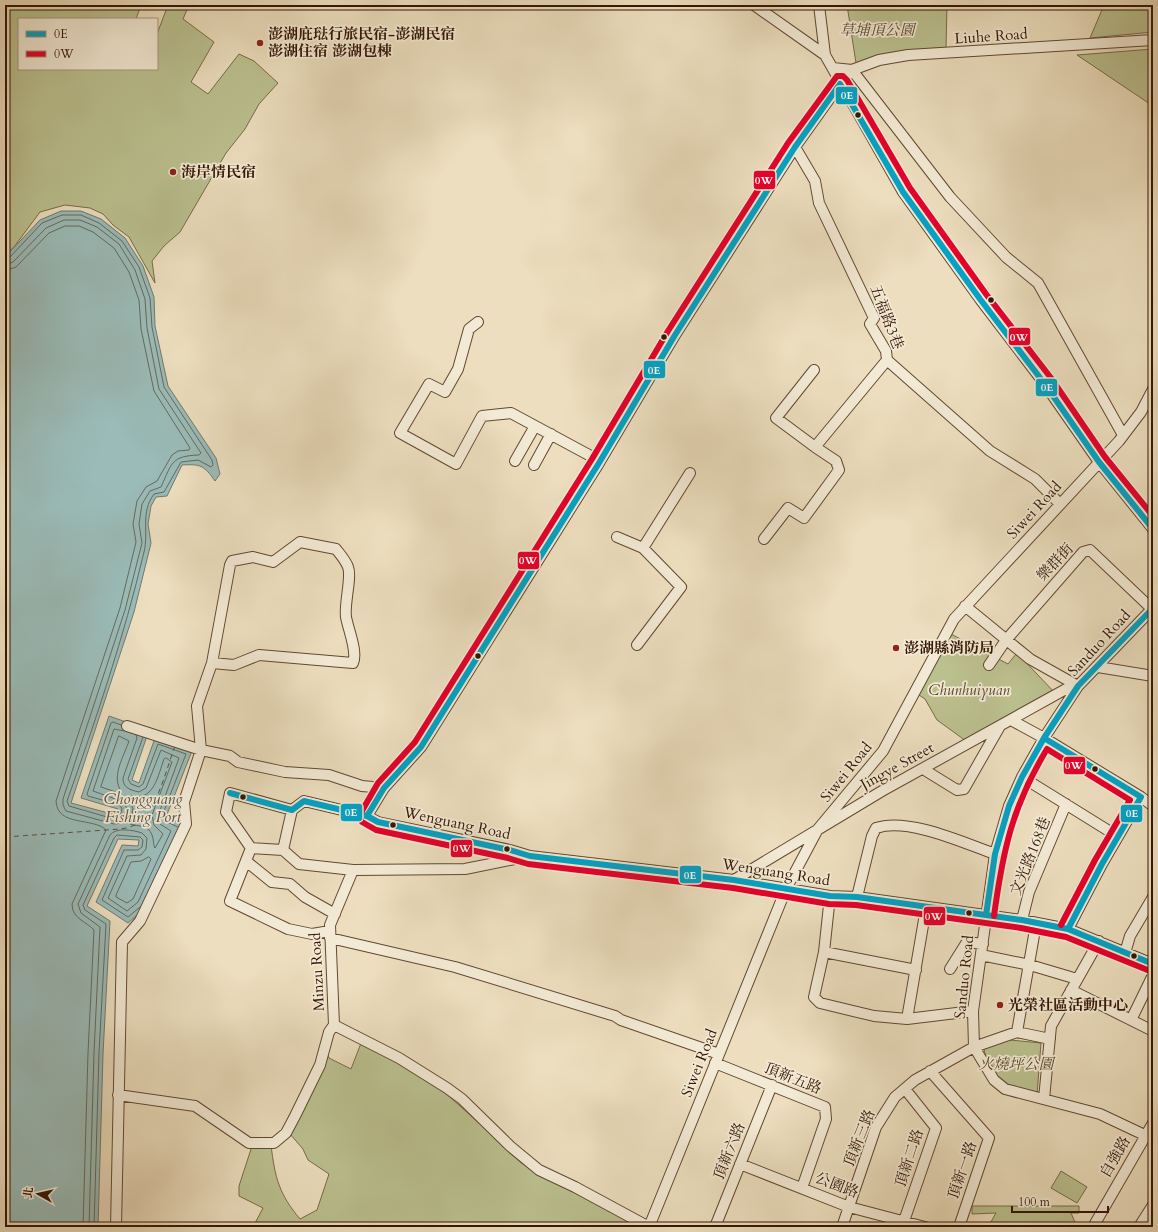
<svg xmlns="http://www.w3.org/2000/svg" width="1158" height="1232" font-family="Cardo,'Noto Serif TC',serif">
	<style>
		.green { fill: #bbc08f; stroke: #786b4a }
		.water { fill: #9abbb7; stroke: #71796f }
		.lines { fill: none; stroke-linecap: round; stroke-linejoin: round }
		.shore { stroke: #67685e; stroke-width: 1 }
		.ferry { stroke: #585043; stroke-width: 1; stroke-dasharray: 5 4; stroke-linecap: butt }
		.minor-casing { stroke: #624832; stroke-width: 12 }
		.minor { stroke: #f3ead5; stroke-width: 10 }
		.bus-1-casing { stroke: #f3ead5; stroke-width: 9 }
		.bus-2-casing { stroke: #f3ead5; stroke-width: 9 }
		.bus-1 { stroke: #03a2c4; stroke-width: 6 }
		.bus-2 { stroke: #e4002b; stroke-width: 6 }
		.poi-dot { fill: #8f2418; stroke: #f3ead5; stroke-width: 1.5 }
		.bus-dot { fill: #341604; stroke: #f3ead5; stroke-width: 1.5 }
		.labels { text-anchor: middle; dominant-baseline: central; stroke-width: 3.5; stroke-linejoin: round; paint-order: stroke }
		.park-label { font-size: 15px; font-style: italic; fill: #5c492e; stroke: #f3ead5 }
		.poi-label { font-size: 15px; font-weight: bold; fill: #341604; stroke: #f3ead5; text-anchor: start }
		.street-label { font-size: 15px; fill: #341604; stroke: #f3ead5 }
		.water-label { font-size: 16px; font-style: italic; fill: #585043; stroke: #f3ead5 }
		.line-badge { stroke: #f3ead5; stroke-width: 1.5 }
		.badge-label { font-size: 11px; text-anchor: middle; font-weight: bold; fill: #fff }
	</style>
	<rect width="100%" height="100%" fill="#ecdebe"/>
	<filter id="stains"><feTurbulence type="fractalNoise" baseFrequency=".005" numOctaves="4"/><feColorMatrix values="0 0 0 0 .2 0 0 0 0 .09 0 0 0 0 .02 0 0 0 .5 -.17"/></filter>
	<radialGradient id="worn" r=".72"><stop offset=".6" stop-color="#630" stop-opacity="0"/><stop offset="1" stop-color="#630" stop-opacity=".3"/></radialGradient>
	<path class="green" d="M5,5H141L136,19H19V69H157V34L168,5H189L183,19L214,42L191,82L208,94L239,54L254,61L278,83L259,104L245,129L226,153L180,232L164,246L152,261L155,283L129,237L113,225L103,214L90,208L65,205L40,212L14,247L5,255Z
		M847,5H947L946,48L885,54L856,63Z
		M1104,5H1153V32L1090,38Z
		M1153,49V106L1077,55Z
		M949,633L1008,664L1016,654H1018L1056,694L966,741L937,720L925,699L916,693Z
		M363,1038L403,1055L499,1141L520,1162L538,1174L641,1227H253L263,1208L239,1196V1186L252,1146L271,1145C275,1178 279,1194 300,1219L317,1210L329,1174L308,1160L303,1149L290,1134L325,1049L329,1058L351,1069Z
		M1010,1040L1041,1043L1037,1095L997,1081L987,1061L983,1046Z
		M1061,1171L1087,1187L1077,1203L1051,1188Z
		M972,1206H1079V1213H1071L1077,1227H988L996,1213L972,1214Z"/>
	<path class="water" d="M61,211H81L101,219L125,238L143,266L154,297L155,326L168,386L216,458L220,474L215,481C204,465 200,464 182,465L167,496L156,497L151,506L148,524L151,543L134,612L71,803L116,815L118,809L81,798L109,716L149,730L132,780L139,783L155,738L192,751L166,817L184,825L145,908L128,923L96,902L122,845L138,846L139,840L118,839L87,906L110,921L103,1054L98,1227H5V257L40,220Z"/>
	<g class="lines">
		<path class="shore" d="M5,260L9,258L42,223L62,215H81L99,223L122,241L139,267L150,298L152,327L164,387L212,460L213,465L211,467L198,460L181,462L164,492L154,494C140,513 149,532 144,552C124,637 96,719 67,801L69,806L114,819L120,817L122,809L120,805L88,796L87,794L111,723L113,722L121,725
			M5,265L13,262L46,228L64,220H80L97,227L119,244L135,270L145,299L147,328L159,389L201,453L199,455C171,456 172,463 161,487L150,491L142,504L139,524L142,543L125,610L63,799V805L66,811L114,824C123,824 126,817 127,809L124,802L93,791L114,729L124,731
			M5,271L16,267L49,233L65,226H79L93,232L114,248L129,272L139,300L141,329L154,391L190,448L189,450L178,451L172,455L157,481L146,487L137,501L133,524L136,542L120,608L56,801C57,827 93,817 106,830L72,904C72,919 86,921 94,930L88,1053L83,1227
			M119,736L129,741C124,756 111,776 121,791L119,793L101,787Z
			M143,737L128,779L131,784L139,787L143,784L158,744L186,754L162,816L165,821L178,827
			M166,758L172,762L152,815L154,825L163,834L155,848C153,845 154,840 152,835C148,824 138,827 130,824L133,809L129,798L131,796C154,802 158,775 164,759Z
			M149,857L151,859L133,899L127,903L116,897V895L131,862L141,861Z
			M89,1227L94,1053L100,927L81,913L78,904L110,835C116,827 133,830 142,833L147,838L146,849L141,855L127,856L108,898L127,911L138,902L171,831L160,824L158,816L179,758L161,750L146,788L139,792C130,790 123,788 123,778L137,738L136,735
			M94,1227L99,1053L106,924L85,910L83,905L114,838L117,835L140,837L143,840L142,847L138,850H124L102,900L128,917L140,907"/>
		<path class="ferry" d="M5,837L120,829C128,828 136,826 142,820C158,805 167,767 175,746"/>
		<defs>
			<path id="minor" d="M754,5L825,55
				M819,5L825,55L903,192L980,299L1044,383L1099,462L1153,529
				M833,68L852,70L950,197L1006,257L1038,283L1123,435
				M795,147L815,181L819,203L874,318L870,324L886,351L887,360L990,451L1035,479L1060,504
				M478,322L469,329L458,369L445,392L429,384L400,433L456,464L482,416L511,413L600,461
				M814,370L776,418L815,447
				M515,461L535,426
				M534,465L551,434
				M617,537L643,548L681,587L637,645
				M764,539L788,508L804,518L839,470L836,461L815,447L887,360
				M643,548L690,473
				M965,606L1030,659L1078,686
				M1153,608L1078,686L1044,738L1022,777L1009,806L995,854L973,1011L974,1047L994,1080L1005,1089L1100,1114L1153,1139
				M989,665L1006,640L1083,552L1090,550L1152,609
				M1098,667L1153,676
				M1011,720L1044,738L1141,797L1153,806
				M127,726L201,750L230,756L238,762L285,772L329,775L362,786L384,788
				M923,769L957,790L964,789L1000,726
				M1022,777L1117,836
				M292,810L230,793L226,812L251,848L230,901L288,929L312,934L330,931
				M367,816L384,788L421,747L599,463L675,335L795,147L840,84L852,70L879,60L908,55L1153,40
				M251,848L283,850
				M530,856L465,869L353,870L299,864L283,850L292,810L304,801L367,816L378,822L510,850L530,856L734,880L830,896L857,897L1022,920L1068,929L1153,964
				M246,861L272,882L290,884L305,897L335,914
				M734,880L882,791L1066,689L1078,686
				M830,896L824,952L814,997L820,1003L874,1016L907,1019L973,1011
				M857,897L872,836L876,828C908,817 964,843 995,854
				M1022,920L1029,892L1066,804
				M1068,929L1102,864L1141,797
				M330,938L455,967L615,1016L621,1020L719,1054
				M824,952L916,970
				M1125,953L1130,936L1153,897
				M981,955L1030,965L1077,979
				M950,969L967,942L983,944
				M1071,990L1153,1031
				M907,1019L926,908
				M1131,1020L1153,975
				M334,1025L399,1058L447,1088L462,1099L510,1146L539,1170L575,1187L649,1227
				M1017,1032L1036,924
				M715,1063L825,1107L826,1119L802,1188
				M930,1071L989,1138L959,1227
				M118,1095L195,1106L249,1143H274L286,1133L295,1116L320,1065L329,1032L334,1025L330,925L353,870
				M1044,1099L1051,1026L1099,941
				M740,1164L849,1207L925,1227
				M904,1221L936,1128L905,1089
				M116,1227L122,942L140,921L186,824L184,802L201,750L197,706L212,663L230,565L232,561L253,557L273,562L300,542L336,549C340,554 346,561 348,567C352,577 344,604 346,617C348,629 358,652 353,663L259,655L234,665L212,663
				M649,1227L786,889L818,829L883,751L954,619L1119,441L1141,412L1153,389
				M715,1227L772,1085
				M842,1227L876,1127L895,1097L915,1080L974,1047L1017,1032L1050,1039
				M1093,1227L1153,1123
				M1139,1227L1153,1205"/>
		</defs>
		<use href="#minor" class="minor-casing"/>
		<use href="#minor" class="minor"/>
		<defs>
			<path id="bus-1" d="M1044,738L1141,797L1102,864L1068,929
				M230,793L292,810L304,801L367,816L378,822L510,850L530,856L734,880L830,896L857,897L1022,920L1068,929L1153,964
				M367,816L384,788L421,747L599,463L675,335L795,147L840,84L903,192L980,299L1044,383L1099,462L1153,529
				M986,915L995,854L1009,806L1022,777L1044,738L1078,686L1153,608"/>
			<path id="bus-2" d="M994,916C1003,850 1012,807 1047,749L1130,800L1095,860L1061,925
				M1150,971L1066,937L1021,928L856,905L829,904L733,888L528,864L508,858L376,830L362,822L359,816L378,783L415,742L592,459L668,331L788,143L837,76H843L847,80L910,188L986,294L1051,378L1105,457L1153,516"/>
		</defs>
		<use href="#bus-1" class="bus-1-casing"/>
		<use href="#bus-2" class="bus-2-casing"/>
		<use href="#bus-1" class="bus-1"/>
		<use href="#bus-2" class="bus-2"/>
	</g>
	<g class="poi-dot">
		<circle cx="260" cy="43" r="4"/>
		<circle cx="173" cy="172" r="4"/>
		<circle cx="896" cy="648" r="4"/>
		<circle cx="1000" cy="1005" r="4"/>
	</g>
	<g class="bus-dot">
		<circle cx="858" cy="115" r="3.5"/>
		<circle cx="991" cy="300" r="3.5"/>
		<circle cx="664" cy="337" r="3.5"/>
		<circle cx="478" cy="656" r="3.5"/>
		<circle cx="1095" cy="769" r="3.5"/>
		<circle cx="243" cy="797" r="3.5"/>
		<circle cx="393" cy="825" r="3.5"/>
		<circle cx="507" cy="849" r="3.5"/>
		<circle cx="969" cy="913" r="3.5"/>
		<circle cx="1134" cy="956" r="3.5"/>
	</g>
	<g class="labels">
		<g class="park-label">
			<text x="877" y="30">草埔頂公園</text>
			<text x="969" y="690">Chunhuiyuan</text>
			<text x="1016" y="1064">火燒坪公園</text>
		</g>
		<g class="poi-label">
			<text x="268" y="34">澎湖庇琺行旅民宿-澎湖民宿<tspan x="268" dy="17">澎湖住宿 澎湖包棟</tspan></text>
			<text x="181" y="172">海岸情民宿</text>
			<text x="904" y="648">澎湖縣消防局</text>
			<text x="1008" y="1005">光榮社區活動中心</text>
		</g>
		<g class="street-label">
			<text transform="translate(991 36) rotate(-4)">Liuhe Road</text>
			<text transform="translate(887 317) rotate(69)">五福路3巷</text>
			<text transform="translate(1034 510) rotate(-47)">Siwei Road</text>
			<text transform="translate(1055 562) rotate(-47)">樂群街</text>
			<text transform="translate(1099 643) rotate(-47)">Sanduo Road</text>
			<text transform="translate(897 766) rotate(-29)">Jingye Street</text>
			<text transform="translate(846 772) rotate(-51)">Siwei Road</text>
			<text transform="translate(457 823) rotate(12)">Wenguang Road</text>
			<text transform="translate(1030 856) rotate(-68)">文光路168巷</text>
			<text transform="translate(776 872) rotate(9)">Wenguang Road</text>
			<text transform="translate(317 972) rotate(-93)">Minzu Road</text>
			<text transform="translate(964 977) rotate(-84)">Sanduo Road</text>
			<text transform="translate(699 1063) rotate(-68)">Siwei Road</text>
			<text transform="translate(793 1078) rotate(22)">頂新五路</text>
			<text transform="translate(859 1138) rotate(-68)">頂新三路</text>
			<text transform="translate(729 1151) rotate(-68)">頂新六路</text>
			<text transform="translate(1115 1157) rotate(-60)">自強路</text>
			<text transform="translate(909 1158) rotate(-72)">頂新二路</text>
			<text transform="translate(962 1170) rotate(-71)">頂新一路</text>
			<text transform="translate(837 1185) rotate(21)">公園路</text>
		</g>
		<g class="water-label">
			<text x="143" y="799">Chongguang<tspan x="143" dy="18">Fishing Port</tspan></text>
		</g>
	</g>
	<g class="line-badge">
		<rect x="835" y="86" width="23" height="19" rx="4" fill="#03a2c4"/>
		<rect x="753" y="170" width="23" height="20" rx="4" fill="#e4002b"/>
		<rect x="1008" y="327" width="23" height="19" rx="4" fill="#e4002b"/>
		<rect x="643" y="360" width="23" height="19" rx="4" fill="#03a2c4"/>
		<rect x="1035" y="378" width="23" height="19" rx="4" fill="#03a2c4"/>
		<rect x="517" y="551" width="23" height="19" rx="4" fill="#e4002b"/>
		<rect x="1063" y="756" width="23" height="19" rx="4" fill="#e4002b"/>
		<rect x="340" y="803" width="23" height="19" rx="4" fill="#03a2c4"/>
		<rect x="1120" y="804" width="23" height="19" rx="4" fill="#03a2c4"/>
		<rect x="450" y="839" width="23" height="19" rx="4" fill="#e4002b"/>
		<rect x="679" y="865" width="23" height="19" rx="4" fill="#03a2c4"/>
		<rect x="923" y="906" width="23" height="20" rx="4" fill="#e4002b"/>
	</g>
	<g class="badge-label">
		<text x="847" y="99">0E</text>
		<text x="764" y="184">0W</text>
		<text x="1019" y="341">0W</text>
		<text x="654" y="374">0E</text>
		<text x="1047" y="391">0E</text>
		<text x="528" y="564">0W</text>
		<text x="1074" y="769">0W</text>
		<text x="351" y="816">0E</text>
		<text x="1132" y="817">0E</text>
		<text x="462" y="852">0W</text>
		<text x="690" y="879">0E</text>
		<text x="934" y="920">0W</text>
	</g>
	<rect width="1158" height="1232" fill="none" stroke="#ecdebe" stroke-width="20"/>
	<rect x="6" y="6" width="1146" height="1220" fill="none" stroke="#341604" stroke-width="2"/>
	<rect x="10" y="10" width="1138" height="1212" fill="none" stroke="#341604"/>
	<rect x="18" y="18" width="140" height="52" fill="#f3ead5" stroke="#a79581"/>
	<rect x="26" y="31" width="20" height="6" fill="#03a2c4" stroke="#a79581"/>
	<text x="54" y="38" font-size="12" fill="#341604">0E</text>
	<rect x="26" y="51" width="20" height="6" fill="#e4002b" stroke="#a79581"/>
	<text x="54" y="58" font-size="12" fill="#341604">0W</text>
	<g transform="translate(38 1194) rotate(278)" stroke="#f3ead5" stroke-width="3" paint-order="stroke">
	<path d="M0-3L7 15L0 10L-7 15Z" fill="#341604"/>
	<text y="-6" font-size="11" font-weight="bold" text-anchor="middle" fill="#341604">北</text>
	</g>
	<path d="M1012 1206v6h96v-6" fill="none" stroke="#341604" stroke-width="2"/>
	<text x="1018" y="1206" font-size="12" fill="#341604" stroke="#f3ead5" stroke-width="3" paint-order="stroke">100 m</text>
	<rect width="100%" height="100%" filter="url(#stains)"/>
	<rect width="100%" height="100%" fill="url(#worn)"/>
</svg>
